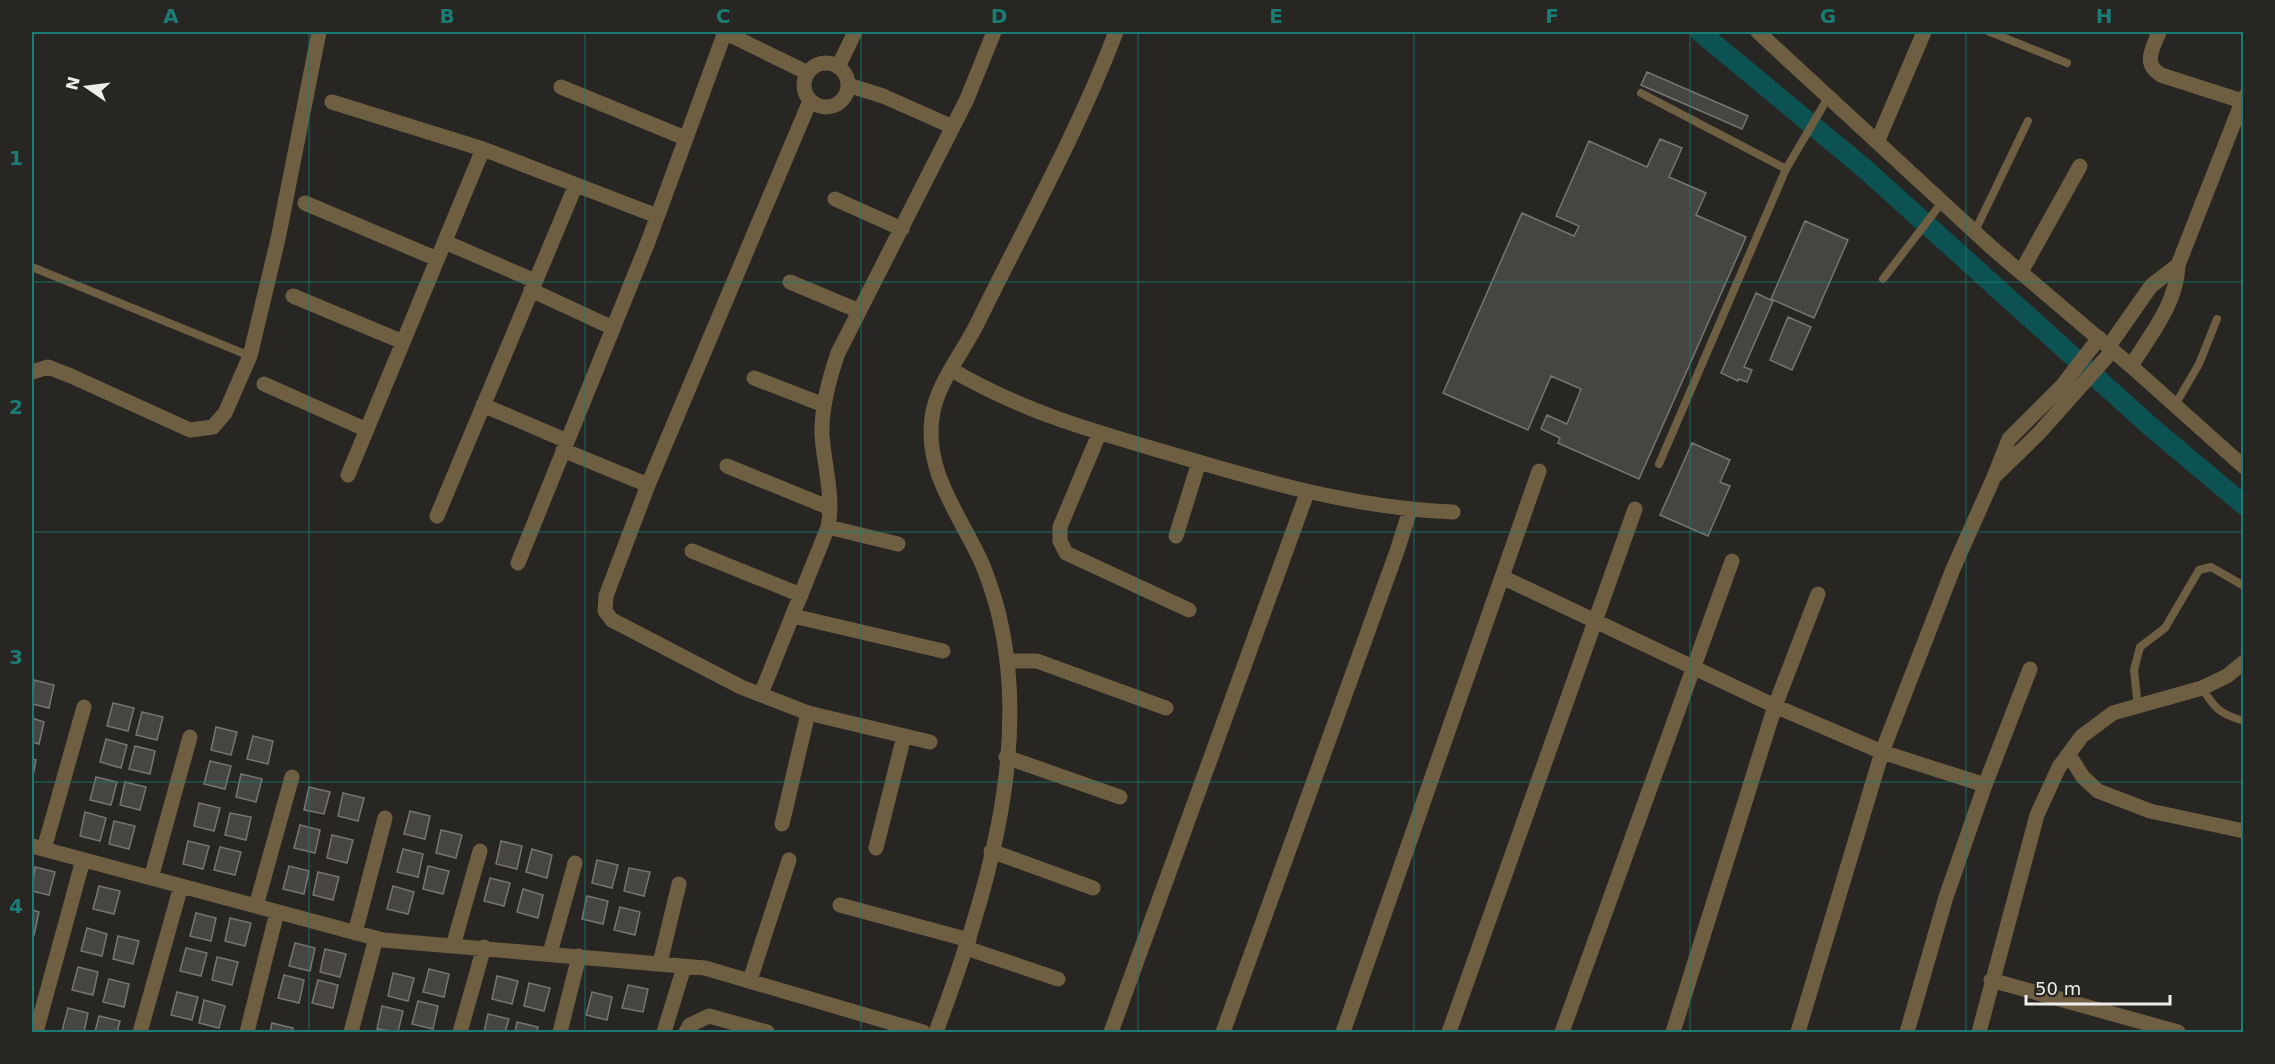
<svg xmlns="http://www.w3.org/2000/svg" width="2275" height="1064" font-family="'DejaVu Sans',sans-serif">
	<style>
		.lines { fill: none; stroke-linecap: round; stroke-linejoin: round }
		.canal { stroke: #0d5252; stroke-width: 20 }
		.building { fill: #464541; stroke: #777571; stroke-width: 1.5 }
		.service { stroke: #6e5f42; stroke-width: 8 }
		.minor { stroke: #6e5f42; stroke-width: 15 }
		.tertiary { stroke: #6e5f42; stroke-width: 15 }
		.grid { fill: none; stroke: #1a7c74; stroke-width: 1.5; stroke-opacity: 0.55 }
		.neatline { fill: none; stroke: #1a7c74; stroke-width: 2 }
		.grid-label { font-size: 20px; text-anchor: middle; font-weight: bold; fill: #1a7c74 }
	</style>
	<rect width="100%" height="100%" fill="#272622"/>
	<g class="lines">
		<path class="canal" d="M1700,32L1864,168L2151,427L2244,505"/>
	</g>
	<path class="building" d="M1647,72L1748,116L1742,129L1641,85Z
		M1660,139L1682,148L1669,177L1706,193L1696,215L1746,237L1639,479L1558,443L1560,438L1541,429L1547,415L1567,424L1581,389L1551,376L1528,430L1443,393L1522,213L1574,236L1579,226L1556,216L1589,141L1647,167Z
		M1805,221L1848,240L1814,318L1771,299Z
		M1756,293L1773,301L1744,367L1752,370L1747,382L1739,379L1738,381L1721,373Z
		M1788,317L1811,327L1792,370L1770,360Z
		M1692,443L1730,460L1720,482L1730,486L1708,536L1660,515Z
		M34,680L54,685L49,708L32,704Z
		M113,703L134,708L128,731L107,726Z
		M142,712L163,717L157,740L136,735Z
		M32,718L44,722L39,744L32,742Z
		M216,727L237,732L231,755L211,750Z
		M253,736L273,741L268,764L247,759Z
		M106,739L127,745L121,768L100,762Z
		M135,746L155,751L150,774L129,769Z
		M32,759L36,760L32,781Z
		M210,761L231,766L225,789L204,784Z
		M241,774L262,779L256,802L236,797Z
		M96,777L117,782L111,805L90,800Z
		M125,782L146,787L140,810L120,805Z
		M309,787L330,792L324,814L304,810Z
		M343,793L364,798L358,821L338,816Z
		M199,803L220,808L214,831L194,826Z
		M410,811L430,816L425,839L404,834Z
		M85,812L106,818L100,841L80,836Z
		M230,813L251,817L246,840L225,835Z
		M114,821L135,826L129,849L109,844Z
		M300,825L320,830L315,853L294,848Z
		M441,830L462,835L456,858L436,853Z
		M332,835L353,840L347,863L327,858Z
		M188,841L209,846L203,869L183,864Z
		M501,841L522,846L517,869L496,864Z
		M220,847L241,852L235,875L214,870Z
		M403,849L423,854L418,877L397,872Z
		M532,849L552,855L547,878L526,872Z
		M597,860L618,865L612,888L592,883Z
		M289,866L309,871L304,894L283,889Z
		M428,866L449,871L443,894L423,889Z
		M35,867L55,872L49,895L32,891Z
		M629,868L650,872L644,896L624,891Z
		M318,872L339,877L333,900L313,895Z
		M490,878L510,883L504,906L484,901Z
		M99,886L120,891L114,914L93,909Z
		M393,886L414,892L408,914L387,909Z
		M523,889L543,895L538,918L517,912Z
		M587,896L608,901L603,924L582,919Z
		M620,907L640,912L635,935L614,930Z
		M32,910L39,912L34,935H32Z
		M196,913L216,918L211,941L190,936Z
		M230,918L251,923L245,946L225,941Z
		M87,928L107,934L102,956L81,951Z
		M118,936L139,941L133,964L113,959Z
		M295,943L315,948L310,971L289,966Z
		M186,948L207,953L201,976L180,971Z
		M325,949L346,954L340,977L320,972Z
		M217,957L238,962L232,985L212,980Z
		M78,967L98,972L93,995L72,990Z
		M429,969L449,974L444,997L423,992Z
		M393,973L414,978L408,1001L388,996Z
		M284,975L304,980L299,1003L278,998Z
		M497,976L518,981L512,1004L492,999Z
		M109,979L129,984L124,1007L103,1002Z
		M318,980L338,985L333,1008L312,1003Z
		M529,983L550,988L544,1011L524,1006Z
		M628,985L648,989L643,1012L622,1008Z
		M177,992L198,997L192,1020L171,1015Z
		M592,992L612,997L607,1020L586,1015Z
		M204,1000L225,1006L219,1028L199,1023Z
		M418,1001L438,1006L433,1029L412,1024Z
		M382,1006L403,1011L398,1032L377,1029Z
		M68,1008L88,1013L84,1032L62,1031Z
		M488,1014L509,1019L505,1032H484Z
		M99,1016L120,1021L117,1032H95Z
		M517,1022L538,1027L537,1032H515Z
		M272,1023L293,1028L292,1032H270Z"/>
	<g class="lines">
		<path class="service" d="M1990,32L2067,63
			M1641,93L1786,169
			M1975,231L2028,121
			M32,267L250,356
			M1883,279L1943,201
			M2175,405L2199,364L2217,319
			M1659,464L1786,169L1829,96
			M2202,688C2215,709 2220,714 2244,721
			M2138,707L2134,670L2140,647L2165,628L2199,570L2211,567L2244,586"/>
		<path class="minor" d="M724,32L808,73
			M2159,32C2153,49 2142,63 2161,75L2242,101
			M804 85a22 22 0 1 1 44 0a22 22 0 1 1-44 0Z
			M838,67L855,32
			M848,85L883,96L953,127
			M561,87L685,138
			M810,101L648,485L606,596L605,611L612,620L741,687L808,713L930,742
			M332,102L483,149L657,216
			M835,199L902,229
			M305,203L437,259
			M445,242L535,281
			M2021,272L2080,166
			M790,282L859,311
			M531,290L613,328
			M293,296L403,342
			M2099,338L2062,386L2009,439L1994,477L2039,433L2113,350
			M2109,346L2151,286L2178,265
			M2131,366C2151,334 2177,303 2178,265L2244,97
			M952,370C1024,412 1089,430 1168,453C1262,481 1354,508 1453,512
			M32,372L48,367L71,376L190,430L213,427L225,413L250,356L278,239L319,32
			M754,378L824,405
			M264,384L367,430
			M483,405L567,441
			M1099,434L1060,527V541L1066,553L1189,610
			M563,450L648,485
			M727,466L830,508
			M348,475L483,149
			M437,516L575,187
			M828,527L898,544
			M1176,536L1199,462
			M692,551L801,595
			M518,563L648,242L725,32
			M1502,577L1775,706L1882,752L1985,785
			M793,616L943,651
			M1009,661H1037L1166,708
			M761,694L828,527C834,497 824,465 822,435C821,407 829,379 838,353L967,99L994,32
			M2069,755L2083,777L2098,791L2150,811L2244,831
			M1006,757L1120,797
			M782,824L808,713
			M32,846L383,940L705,968L923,1032
			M876,848L904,736
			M44,849L84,707
			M991,851L1093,888
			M151,878L190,737
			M840,905L969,940
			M256,906L292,777
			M355,933L385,818
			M453,946L480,851
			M966,948L1058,979
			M550,953L575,863
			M660,963L679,884
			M750,980L789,860
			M1991,980L2178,1032
			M36,1032L83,860
			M140,1032L181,886
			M247,1032L277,912
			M351,1032L376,938
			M460,1032L484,947
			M560,1032L579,956
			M664,1032L684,967
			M686,1032L690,1025L709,1016L767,1032
			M936,1032C985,900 1035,745 996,604C991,587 985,568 977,553C956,510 925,469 932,418C936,384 963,353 978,322C1025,226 1078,132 1116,32
			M1111,1032L1307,493
			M1223,1032L1397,551L1410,510
			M1343,1032L1539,471
			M1449,1032L1635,509
			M1562,1032L1732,561
			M1673,1032L1775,706L1818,594
			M1798,1032L1882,752L1953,569L1994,477
			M1907,1032L1946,897L1985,785L2030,669
			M1979,1032L2037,815L2059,767L2082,736L2113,713L2202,688L2227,676L2244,662"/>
		<path class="tertiary" d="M1758,32L1991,247L2131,366L2244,467
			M1878,140L1924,32"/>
	</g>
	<path class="grid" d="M309,32V1032M585,32V1032M861,32V1032M1138,32V1032M1414,32V1032M1690,32V1032M1966,32V1032M32,282H2244M32,532H2244M32,782H2244"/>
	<rect width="2275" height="1064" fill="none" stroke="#272622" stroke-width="66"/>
	<g transform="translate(87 87) rotate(284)" stroke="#272622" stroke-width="4.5" paint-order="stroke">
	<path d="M0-4.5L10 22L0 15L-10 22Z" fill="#eeedeb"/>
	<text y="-9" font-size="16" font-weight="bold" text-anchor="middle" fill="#eeedeb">N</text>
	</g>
	<path d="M2026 995v9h144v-9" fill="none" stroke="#eeedeb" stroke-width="3"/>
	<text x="2035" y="995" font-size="18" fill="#eeedeb" stroke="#272622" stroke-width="4.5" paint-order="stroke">50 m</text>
	<rect x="33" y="33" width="2209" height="998" class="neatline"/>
	<g class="grid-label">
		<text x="171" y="23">A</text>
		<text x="447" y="23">B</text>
		<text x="723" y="23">C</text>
		<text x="999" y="23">D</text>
		<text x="1276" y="23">E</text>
		<text x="1552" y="23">F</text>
		<text x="1828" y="23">G</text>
		<text x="2104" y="23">H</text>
		<text x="16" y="165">1</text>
		<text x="16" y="414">2</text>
		<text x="16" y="664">3</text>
		<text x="16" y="913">4</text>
	</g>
</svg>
